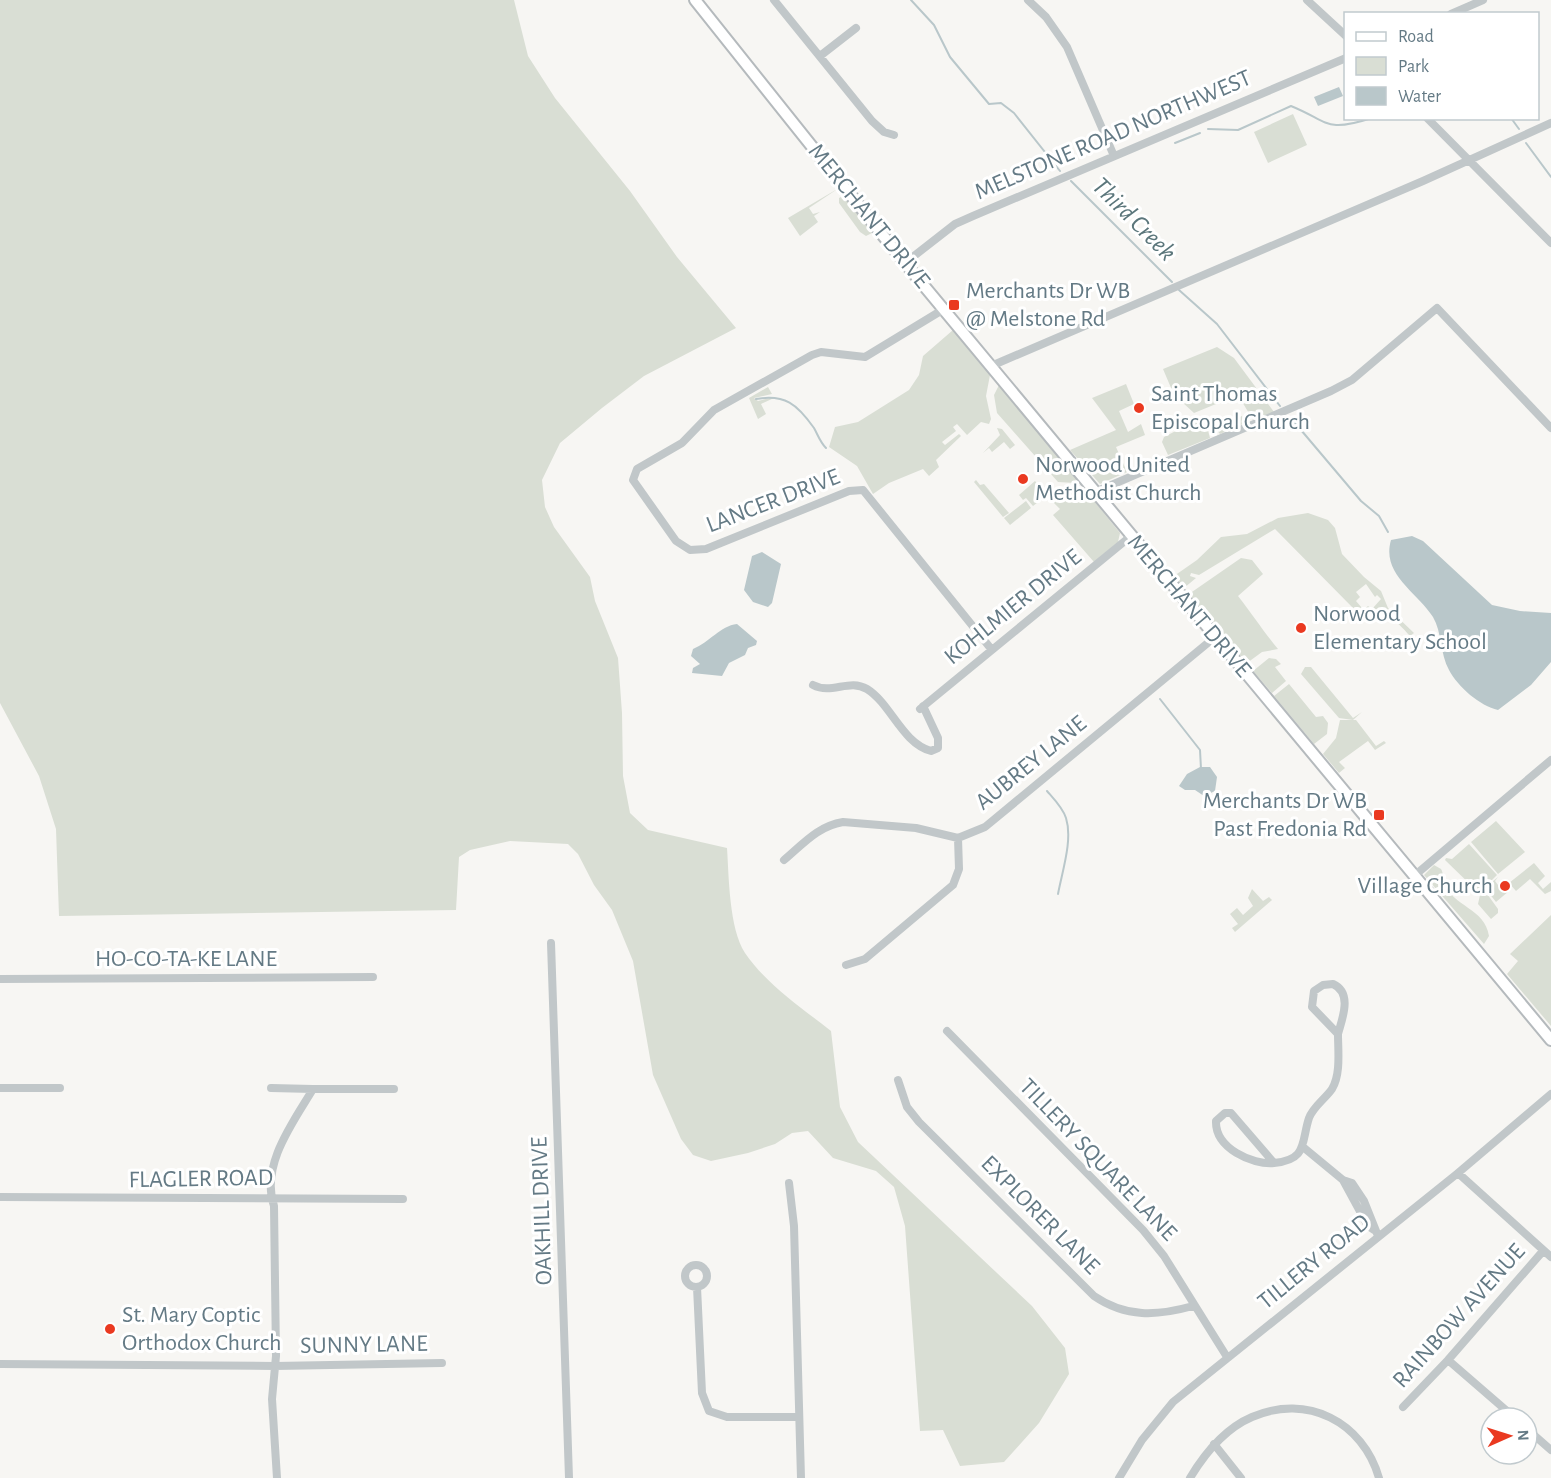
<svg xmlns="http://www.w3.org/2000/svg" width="1551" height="1478" font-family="'Alegreya Sans',sans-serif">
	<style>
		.green { fill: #d9ded4 }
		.water { fill: #b9c7ca }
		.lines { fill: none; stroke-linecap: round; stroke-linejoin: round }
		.stream { stroke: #b9c7ca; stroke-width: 2 }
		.major-casing { stroke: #b5babd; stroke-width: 14 }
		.minor { stroke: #c1c7c9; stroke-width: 8 }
		.major { stroke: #fff; stroke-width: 10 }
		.poi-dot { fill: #ea3920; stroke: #fff; stroke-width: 2 }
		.labels { text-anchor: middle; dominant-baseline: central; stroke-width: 6; stroke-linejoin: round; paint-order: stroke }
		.street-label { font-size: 24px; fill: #647a85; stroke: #fff }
		.poi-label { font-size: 24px; fill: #647a85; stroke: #fff; text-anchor: start }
		.water-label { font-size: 26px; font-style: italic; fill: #5b767b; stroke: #fff }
	</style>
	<rect width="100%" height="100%" fill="#f7f6f3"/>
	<path class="green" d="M0,0H514L528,56L555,98L630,191L677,257L736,328L644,376L602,408L560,443L542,480L545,507L554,527L590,577L595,601L618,658L622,713L623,776L630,813L648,830L727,848C729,877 729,928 745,953C767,985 802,1008 831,1031L840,1107L858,1142L1032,1306L1065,1348L1069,1374L1039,1423L1004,1462L960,1466L943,1430L920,1431L905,1226L894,1187L876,1171L833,1158L808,1131L792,1133L775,1144L748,1153L711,1161L693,1155L681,1139L653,1075L633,961L612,910L594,885L578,854L568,844L510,841L470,850L459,857L456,910L59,916L56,829L39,776L0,703Z
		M1293,114L1307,145L1268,163L1254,132Z
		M839,188L809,208L813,214L820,212L814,216L818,222L800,236L788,218Z
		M843,196L872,230V233L866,236L860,232L839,203V198Z
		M953,330L990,375L986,396L991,419L989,424L981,422L967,435L957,424L953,427L956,431L942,442L945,445L959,434L961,436L936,460L939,467L929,476L923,469L889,483L873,494L857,466L829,447L835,427L858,422L909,390L919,375L923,356Z
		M1217,347L1234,358L1274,412L1253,420L1238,395L1194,413L1182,402H1177L1163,369Z
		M1126,384L1134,404L1119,411L1128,432L1141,424L1145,435L1116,447L1127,472L1100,484L1070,450L1116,430L1092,398Z
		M999,385L1076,479L1075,483L1058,482L997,413L994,395Z
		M768,387L772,394L754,398L758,401L773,397L774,398L761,404L766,414L758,419L749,398Z
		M1242,416L1243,424L1220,434L1215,428Z
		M1197,420L1206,423L1210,438L1168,455L1162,442L1164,437Z
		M997,428L1002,429L1015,445L1010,449L1004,442L992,452L989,448L983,453L1000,435Z
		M976,480L980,485L984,484L1009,513L1003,517L974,482Z
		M1035,481L1047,495L1033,506L1026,498L1023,500L1019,495Z
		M1070,490L1086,491L1120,533L1118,542L1094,562L1053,515L1060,509L1054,503C1055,493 1061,492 1070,490Z
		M1026,501L1031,508L1010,525L1004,518Z
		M1308,513L1328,520L1335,528L1342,554L1364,577L1381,591L1388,608L1414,633L1410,636C1395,619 1386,612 1362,611L1368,606L1372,609L1381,599L1377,595L1375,597L1366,584L1356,592L1360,597L1356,601L1362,608L1355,610L1275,529L1199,575L1191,573L1190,576L1196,578L1184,588L1174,576L1197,560L1221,537L1247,534L1278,518Z
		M1241,558L1252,560L1263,574L1238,596C1253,615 1263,631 1278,649L1262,652L1247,663L1189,594Z
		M1269,658L1276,659L1281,664L1275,667L1286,681L1272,693L1253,671Z
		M1305,667H1311L1353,718L1362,712L1353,720L1339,718L1301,674Z
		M1289,684L1316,717L1323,716L1328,723L1327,734L1314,744L1274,696Z
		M1340,720H1356L1376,746L1384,741L1386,743L1375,750L1368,741L1339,762L1345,768L1339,773L1323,754L1336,738Z
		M1496,821L1525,852L1498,874L1471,842Z
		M1469,844L1497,875L1479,893L1445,860L1446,858L1452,859Z
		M1534,863L1545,876L1538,883L1543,889L1551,882V891L1545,894L1530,879L1516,891L1509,883Z
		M1434,865L1441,869C1444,874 1442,878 1443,882C1453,907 1485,908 1489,936L1484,944L1424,875Z
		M1498,877L1495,881L1501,889L1505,886L1509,891L1496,902L1485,888Z
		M1252,889L1263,901L1269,897L1272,900L1235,932L1232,928L1238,924L1230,914L1237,908L1243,915L1253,906L1248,898Z
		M1485,891L1498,909V913L1491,919L1478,904L1480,895Z
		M1551,915V1026L1507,974L1518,961L1510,954Z"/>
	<path class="water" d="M1339,87L1343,96L1318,106L1314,97Z
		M1412,536L1423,541L1492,605L1520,611L1551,613V662L1531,685L1498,710C1480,706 1458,687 1449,670C1440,654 1442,632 1433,617C1417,592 1381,574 1391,540Z
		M762,552L781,564L772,603L768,607L753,602L744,590L752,556Z
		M737,624L757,641L756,645L748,648L745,655L729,663L722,676L692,673L693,668L700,664L691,656L693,649C710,642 720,626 737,624Z
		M1200,767H1210L1217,777L1215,791L1204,796L1195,790H1185L1179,786L1187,774Z"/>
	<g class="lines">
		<path class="stream" d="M911,0L934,25L950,57L989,104L1001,103L1014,113L1060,171
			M1511,118L1519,129
			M1208,129L1238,130L1291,106C1330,122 1325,133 1372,118
			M1175,143L1200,133
			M1526,143L1551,177
			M1071,181L1172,282
			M1179,290L1217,324L1280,406
			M756,399C785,394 797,404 814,428C818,435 820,442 826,448
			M1290,417L1361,501L1379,516L1388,532
			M1160,699L1200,750L1201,769
			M1047,791C1054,799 1063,808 1066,818C1073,840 1062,872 1058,894"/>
		<defs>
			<path id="major" d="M695,0L905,263L1551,1040"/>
		</defs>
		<use href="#major" class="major-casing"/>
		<path class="minor" d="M774,0L872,121L884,132L894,135
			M1028,0L1046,17L1067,47L1114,156
			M1307,0L1346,36
			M1451,14L1483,0
			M820,56L856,28
			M1427,118L1551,243
			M905,263L955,224L973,216L1346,58
			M944,309L865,357L821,352L812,355L714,410L682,443L637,469L633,480L676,541L690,550L706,549L849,491L863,490L992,650
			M991,366L1423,181L1551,123
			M1095,492L1331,391L1352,380L1437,308L1551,428
			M813,685C832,695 849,678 867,689C891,704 902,743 931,751L938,748V738L923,706
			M920,709L1131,536
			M784,860C803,844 818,826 843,822L916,828L958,838L985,827L1215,637
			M1414,876L1551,760
			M551,943L569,1478
			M846,965L865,959L953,885L959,869L958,838
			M0,979L373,977
			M1333,984C1353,993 1342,1019 1338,1034L1312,1007L1314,991L1323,985Z
			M947,1031L1143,1230L1164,1256L1227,1357
			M898,1080L907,1107L919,1122L1094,1296C1126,1318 1157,1316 1193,1306
			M0,1088H60
			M271,1088L313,1089
			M1225,1113H1231L1274,1163C1252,1165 1215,1148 1216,1121Z
			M1303,1147L1343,1180L1352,1183L1364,1201L1378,1236
			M1274,1163C1308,1160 1301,1142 1309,1118C1313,1107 1325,1099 1332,1089C1341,1074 1338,1051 1338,1034
			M1458,1173L1551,1257
			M1343,1180L1368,1226L1374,1230
			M789,1183L794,1226L801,1478
			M0,1197L403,1199
			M685 1276a11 11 0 1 1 22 0a11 11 0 1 1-22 0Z
			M697,1287L702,1393L709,1411L727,1417H799
			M1448,1360L1515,1418
			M0,1364L275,1366L442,1363
			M1403,1407L1448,1360L1543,1251
			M1527,1429L1551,1450
			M1214,1444L1241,1478
			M277,1478L272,1399L276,1356L274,1206C260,1165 294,1121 313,1089H394
			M1119,1478L1142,1440L1173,1402L1458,1173L1551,1094
			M1190,1478C1205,1453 1224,1429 1252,1417C1307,1393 1363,1422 1379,1478"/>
		<use href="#major" class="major"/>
	</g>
	<g class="poi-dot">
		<rect x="948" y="299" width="12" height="12" rx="3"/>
		<circle cx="1139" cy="408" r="6"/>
		<circle cx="1023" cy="479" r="6"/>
		<circle cx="1301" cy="628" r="6"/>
		<rect x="1373" y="809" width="12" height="12" rx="3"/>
		<circle cx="1505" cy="886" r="6"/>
		<circle cx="110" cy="1329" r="6"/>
	</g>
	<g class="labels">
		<g class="street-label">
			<text transform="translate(1113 135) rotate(-23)">MELSTONE ROAD NORTHWEST</text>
			<text transform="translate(869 216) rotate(51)">MERCHANT DRIVE</text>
			<text transform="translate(773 501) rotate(-21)">LANCER DRIVE</text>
			<text transform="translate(1189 606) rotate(50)">MERCHANT DRIVE</text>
			<text transform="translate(1013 607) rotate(-39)">KOHLMIER DRIVE</text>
			<text transform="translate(1031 763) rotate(-39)">AUBREY LANE</text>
			<text x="186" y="959">HO-CO-TA-KE LANE</text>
			<text transform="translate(1098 1160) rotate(46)">TILLERY SQUARE LANE</text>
			<text transform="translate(201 1179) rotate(-1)">FLAGLER ROAD</text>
			<text transform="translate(542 1211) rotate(-92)">OAKHILL DRIVE</text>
			<text transform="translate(1040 1215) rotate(45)">EXPLORER LANE</text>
			<text transform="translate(1314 1262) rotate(-39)">TILLERY ROAD</text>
			<text transform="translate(1459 1316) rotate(-48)">RAINBOW AVENUE</text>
			<text transform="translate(364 1345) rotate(-1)">SUNNY LANE</text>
		</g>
		<g class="poi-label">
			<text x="966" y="291">Merchants Dr WB<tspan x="966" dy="28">@ Melstone Rd</tspan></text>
			<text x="1151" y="394">Saint Thomas<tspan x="1151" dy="28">Episcopal Church</tspan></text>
			<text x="1035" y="465">Norwood United<tspan x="1035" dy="28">Methodist Church</tspan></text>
			<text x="1313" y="614">Norwood<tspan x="1313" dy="28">Elementary School</tspan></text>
			<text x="1367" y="801" text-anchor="end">Merchants Dr WB<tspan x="1367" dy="28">Past Fredonia Rd</tspan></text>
			<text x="1493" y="886" text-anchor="end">Village Church</text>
			<text x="122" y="1315">St. Mary Coptic<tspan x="122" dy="28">Orthodox Church</tspan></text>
		</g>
		<g class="water-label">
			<text transform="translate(1134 219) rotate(45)">Third Creek</text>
		</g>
	</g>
	<rect x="1344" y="12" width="195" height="108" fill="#ffffff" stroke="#c1cace" stroke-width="1.5"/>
	<rect x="1356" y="32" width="30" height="9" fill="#ffffff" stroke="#c1cace" stroke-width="1.5"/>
	<text x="1398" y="42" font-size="18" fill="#647a85">Road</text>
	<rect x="1356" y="57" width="30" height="18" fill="#d9ded4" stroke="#c1cace" stroke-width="1.5"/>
	<text x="1398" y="72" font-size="18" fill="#647a85">Park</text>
	<rect x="1356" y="87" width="30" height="18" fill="#b9c7ca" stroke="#c1cace" stroke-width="1.5"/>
	<text x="1398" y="102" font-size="18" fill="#647a85">Water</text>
	<g transform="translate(1509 1436) rotate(87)"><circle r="28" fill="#ffffff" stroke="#c1cace" stroke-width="1.5"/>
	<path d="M0-4.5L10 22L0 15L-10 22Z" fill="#ea3920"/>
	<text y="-9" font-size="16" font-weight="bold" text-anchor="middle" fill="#647a85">N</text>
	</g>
</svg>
